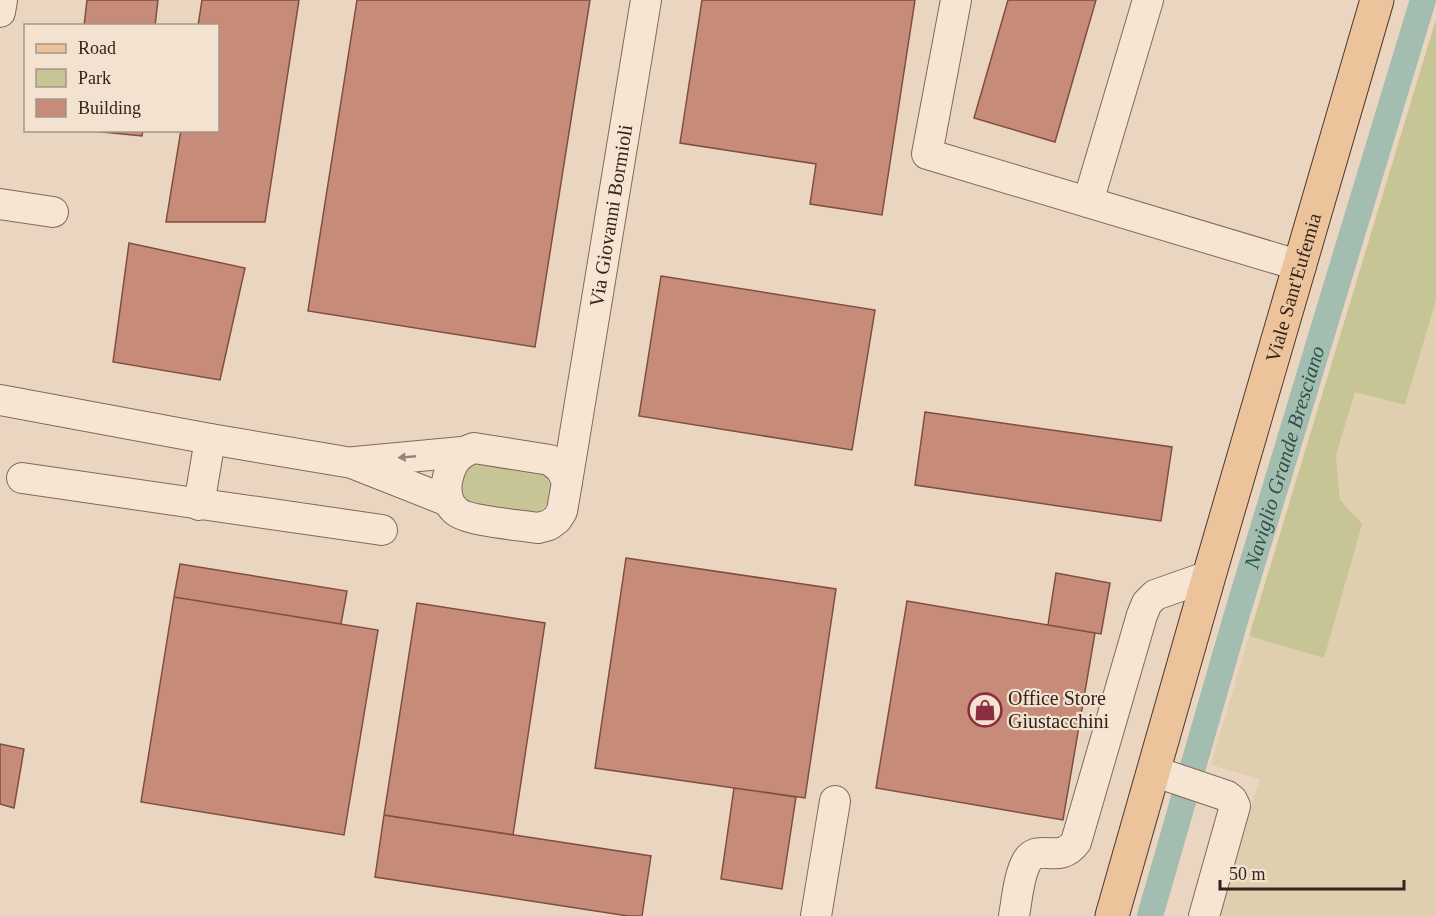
<svg xmlns="http://www.w3.org/2000/svg" width="1436" height="916" font-family="'Times New Roman',serif">
	<style>
		.farmland { fill: #dfcfae }
		.green { fill: #c7c495 }
		.lines { fill: none; stroke-linecap: round; stroke-linejoin: round }
		.canal { stroke: #a3bdb0; stroke-width: 26 }
		.building { fill: #c68b79; stroke: #804e41; stroke-width: 1.5 }
		.minor-casing { stroke: #82685a; stroke-width: 32 }
		.major-casing { stroke: #50382e; stroke-width: 35 }
		.minor { stroke: #f6e5d3; stroke-width: 30 }
		.major { stroke: #ecc39a; stroke-width: 33 }
		.oneway { fill: #948478 }
		.labels { text-anchor: middle; dominant-baseline: central; stroke-width: 4.5; stroke-linejoin: round; paint-order: stroke }
		.street-label { font-size: 20px; fill: #33241d; stroke: #f2e2cf }
		.poi-label { font-size: 20px; fill: #33241d; stroke: #f2e2cf; text-anchor: start }
		.water-label { font-size: 21px; font-style: italic; fill: #2d5249; stroke: #f2e2cf }
	</style>
	<rect width="100%" height="100%" fill="#ead6c0"/>
	<path class="farmland" d="M1436,300V916H1217L1260,779L1211,765L1249,636L1324,657L1340,500L1336,455L1355,392L1405,405Z"/>
	<path class="green" d="M1436,19V300L1405,405L1355,392L1336,455L1340,500L1362,524L1324,658L1249,636Z
		M474,463L540,471C547,477 553,486 551,496C549,504 543,510 535,512C526,514 480,506 470,502L466,499L460,488L464,470Z"/>
	<g class="lines">
		<path class="canal" id="s1" d="M1150,916L1237,614L1423,0"/>
	</g>
	<path class="building" d="M87,0H158L155,26H84Z
		M202,0H299L265,222H166L181,130H218V26H198Z
		M357,0H590L535,347L308,311Z
		M702,0H915L882,215L810,204L816,164L680,143Z
		M1008,0H1096L1055,142L974,118Z
		M82,130H143L142,136Z
		M129,243L245,268L220,380L113,362Z
		M661,276L875,310L852,450L639,416Z
		M925,412L1172,447L1161,521L915,485Z
		M626,558L836,589L805,798L595,768Z
		M180,564L347,591L341,624L174,597Z
		M1056,573L1110,583L1101,634L1048,625Z
		M174,597L378,630L344,835L141,802Z
		M907,601L1095,633L1063,820L876,788Z
		M417,603L545,623L513,835L384,815Z
		M0,744L24,749L14,808L0,804Z
		M734,788L796,797L782,889L721,879Z
		M384,815L651,856L642,916H628L375,877Z"/>
	<g class="lines">
		<defs>
			<g id="minor">
				<path d="M956,0L927,154L1301,266"/>
				<path d="M0,12L2,0"/>
				<path d="M1088,202L1148,0"/>
				<path d="M0,204L53,212"/>
				<path d="M0,400L210,439L352,463L448,501"/>
				<path d="M474,448L550,460L561,469L567,482L562,511L557,519L549,525L538,528C521,525 466,521 456,511C446,503 445,488 448,477C452,461 459,453 474,448Z"/>
				<path d="M355,462L462,452"/>
				<path d="M22,478L382,530"/>
				<path id="s2" d="M567,482L646,0"/>
				<path d="M199,505L210,439"/>
				<path d="M1153,771L1227,796L1232,800L1235,806L1204,916"/>
				<path d="M816,916L835,801"/>
				<path d="M1014,916C1017,900 1018,880 1025,865C1036,839 1058,867 1076,842L1142,615L1147,603L1155,595L1209,576"/>
			</g>
			<g id="major">
				<path id="s3" d="M1112,916L1209,576L1377,0"/>
			</g>
		</defs>
		<use href="#minor" class="minor-casing"/>
		<use href="#major" class="major-casing"/>
		<use href="#minor" class="minor"/>
		<use href="#major" class="major"/>
	</g>
	<defs><path id="oneway-solid" d="M-6-.8H1V-3.2L6.5 0L1 3.2V.8H-6Z" transform="scale(1.5)"/></defs>
	<use class="oneway" href="#oneway-solid" transform="translate(407 457) rotate(175)"/>
	<defs>
		<symbol id="shop-ring" viewBox="-11 -11 22 22"><circle r="9.5" fill="#f2e2cf" stroke="#8d2e40" stroke-width="1.5"/><path d="M-5-2.5h2.3a2.7 3.5 0 0 1 5.4 0H5L5.5 6h-11ZM-1.5-2.5h3a1.5 2.3 0 0 0-3 0Z" fill="#8d2e40"/></symbol>
	</defs>
	<g fill-rule="evenodd">
		<use href="#shop-ring" x="966" y="691" width="38" height="38"/>
	</g>
	<g class="labels">
		<g class="street-label">
			<text stroke="none"><textPath href="#s2" startOffset="270">Via Giovanni Bormioli</textPath></text>
			<text stroke="none"><textPath href="#s3" startOffset="654">Viale Sant'Eufemia</textPath></text>
		</g>
		<g class="poi-label">
			<text x="1008" y="698">Office Store<tspan x="1008" dy="23">Giustacchini</tspan></text>
		</g>
		<g class="water-label">
			<text stroke="none"><textPath href="#s1" startOffset="478">Naviglio Grande Bresciano</textPath></text>
		</g>
	</g>
	<rect x="24" y="24" width="195" height="108" fill="#f2e2cf" stroke="#a69688" stroke-width="1.5"/>
	<rect x="36" y="44" width="30" height="9" fill="#ecc39a" stroke="#a69688" stroke-width="1.5"/>
	<text x="78" y="54" font-size="18" fill="#33241d">Road</text>
	<rect x="36" y="69" width="30" height="18" fill="#c7c495" stroke="#a69688" stroke-width="1.5"/>
	<text x="78" y="84" font-size="18" fill="#33241d">Park</text>
	<rect x="36" y="99" width="30" height="18" fill="#c68b79" stroke="#a69688" stroke-width="1.5"/>
	<text x="78" y="114" font-size="18" fill="#33241d">Building</text>
	<path d="M1220 880v9h184v-9" fill="none" stroke="#33241d" stroke-width="3"/>
	<text x="1229" y="880" font-size="18" fill="#33241d" stroke="#f2e2cf" stroke-width="4.5" paint-order="stroke">50 m</text>
</svg>
